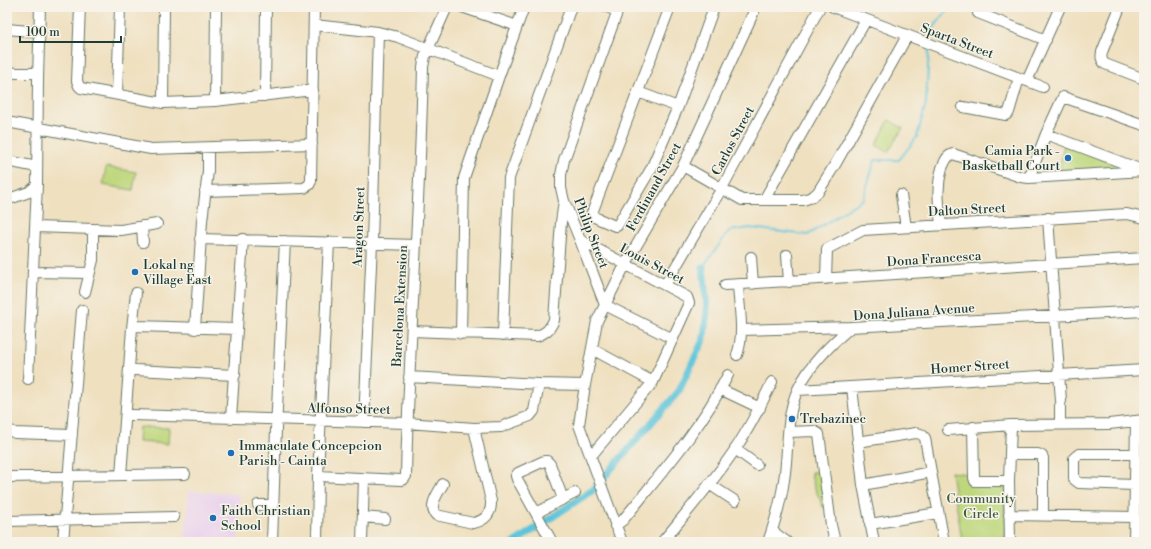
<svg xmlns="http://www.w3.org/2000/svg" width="1151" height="549" font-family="'Libre Bodoni',serif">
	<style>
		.built { fill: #ead1ed }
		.green { fill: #bed77b; stroke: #6e8a58 }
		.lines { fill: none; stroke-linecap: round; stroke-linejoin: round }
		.stream { stroke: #5dc4da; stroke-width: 2 }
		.canal { stroke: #5dc4da; stroke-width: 7 }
		.minor-casing { stroke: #687665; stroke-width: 12 }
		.minor { stroke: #fff; stroke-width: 10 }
		.poi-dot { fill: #1f6fb2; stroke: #f7f3e8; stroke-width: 1.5 }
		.labels { text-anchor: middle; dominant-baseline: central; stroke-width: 3; stroke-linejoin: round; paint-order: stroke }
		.street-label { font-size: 13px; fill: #1f3d34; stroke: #f7f3e8 }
		.poi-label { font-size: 13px; fill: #1f3d34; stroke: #f7f3e8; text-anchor: start }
		.park-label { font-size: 13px; fill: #3f5c42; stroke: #f7f3e8 }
	</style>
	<rect width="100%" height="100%" fill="#f7f3e8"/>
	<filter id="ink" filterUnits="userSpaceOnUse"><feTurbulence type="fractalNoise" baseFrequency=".025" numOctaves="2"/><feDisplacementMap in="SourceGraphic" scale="8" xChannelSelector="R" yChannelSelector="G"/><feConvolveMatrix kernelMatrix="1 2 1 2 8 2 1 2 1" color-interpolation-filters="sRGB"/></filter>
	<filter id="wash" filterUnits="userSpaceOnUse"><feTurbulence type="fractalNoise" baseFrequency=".012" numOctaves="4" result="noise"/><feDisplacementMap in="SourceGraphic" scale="16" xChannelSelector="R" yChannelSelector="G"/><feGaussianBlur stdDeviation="0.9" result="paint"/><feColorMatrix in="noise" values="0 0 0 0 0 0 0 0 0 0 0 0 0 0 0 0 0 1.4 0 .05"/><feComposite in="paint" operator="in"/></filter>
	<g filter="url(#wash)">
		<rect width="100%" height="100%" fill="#efe0c0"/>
		<path class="built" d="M189,491L240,494L238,542H185Z"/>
		<path class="green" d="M889,120L903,128L888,152L876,145Z
			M1064,145L1123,167V170L1060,173L1061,159Z
			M106,167L136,172L133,190L103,185Z
			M139,427L169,428L168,444L138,442Z
			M820,471L826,507H823C818,493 812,486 811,472Z
			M951,472L968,474L972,483H1005V538L962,540Z"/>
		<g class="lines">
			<path class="stream" d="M930,41L931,31L950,7
				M703,267L729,231L750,228L808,235L863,199L875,160H899L917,137L926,103L929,47"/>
			<path class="canal" d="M515,542L593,490L679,391L704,338L707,308L703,267"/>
		</g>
	</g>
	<g filter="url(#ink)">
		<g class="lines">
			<defs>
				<path id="minor" d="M80,7L77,81L79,86L81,88L163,103L215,101L313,90
					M462,7L517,26
					M607,7L617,11
					M619,7L564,160L561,175V188L564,201L580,240L605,305L673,339
					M670,7L592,213V216L615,226H617L651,169L678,107L714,7
					M833,7L1043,87
					M1120,7L1102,52C1101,57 1101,60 1105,64L1144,79
					M978,13L1046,40
					M314,25L378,32L398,37L499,76
					M7,29L40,32
					M7,72L17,73H38
					M1027,81L1060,7
					M638,92L678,107
					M117,94L120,7
					M265,96L266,7
					M215,101L216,7
					M163,103L164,7
					M963,107L1006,115L1009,112L1019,78
					M7,122L151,149L312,144
					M1046,134L1142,170
					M7,161L37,167
					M683,166L742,200H803L812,197L818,192L836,163L907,36
					M1029,178L1046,134L1063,97L1144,125
					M205,191L304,188L309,185L311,181L314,7
					M901,195L906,227
					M12,198L29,192L37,185
					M764,200L866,20
					M1048,218L1061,401
					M941,225C939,204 936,189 942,168C945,162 946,156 953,154L1021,177L1029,178L1144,171
					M142,226L143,242
					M36,227L121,230L157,224
					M200,239L416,245
					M580,240L687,297L689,303L653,382L591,456
					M787,255L789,282
					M751,257L753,284
					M33,272L89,273
					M826,279L827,249L863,230L1127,214L1144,218
					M665,285L722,188L820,7
					M725,285L1144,258
					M85,292L93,260V230
					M136,326L237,329
					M195,329L202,221L208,171V148
					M741,330L851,327
					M412,331L537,336C546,333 550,329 554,320L561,222L564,201
					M461,334L464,178L499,76L524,7
					M503,335L509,178L571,7
					M592,349L653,382
					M737,355C745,333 739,308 738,285
					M135,370L235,375
					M409,377L539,384L585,385
					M28,379L37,185L38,79L40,7
					M852,387L863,485L874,542
					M720,389L760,408
					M798,390L1144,370
					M132,415L407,423L474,428L501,427L530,416L534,411L539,384
					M231,419L243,239
					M364,422L372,243L378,32
					M1060,424V406
					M973,427L974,478L975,481H1009
					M9,430L15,433L72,435
					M948,430L1011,425L1109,424L1144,420
					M789,432L814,431L819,434L831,525L835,542
					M857,442L916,433C921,433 923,435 925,438L931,472L944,542
					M735,449L757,465
					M1011,454H1038L1042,456L1043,458V514
					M121,475L132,328L136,293
					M318,476L401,480L404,479L406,476C409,339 420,204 423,67L425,56L447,7
					M7,477L185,474
					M443,484C438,493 428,506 436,515L473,523C485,521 492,513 491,501L474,428
					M709,484L735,501
					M863,485L931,472
					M1135,485L1079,483L1074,479V458L1079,454H1135
					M258,505H273
					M536,513L575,493
					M1009,515L1135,517
					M363,517L385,519
					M7,521L174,517
					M870,524L938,513
					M615,526L623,520C662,472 700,430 728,375
					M772,531L787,542
					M63,542L82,310
					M272,542L276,429L285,241
					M317,542L318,476L329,242
					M362,542L364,479
					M552,542L517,479L516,476L518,473L544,461H547L550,464L563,499
					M622,542L579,425L585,385L597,321L625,265L683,166L756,7
					M662,542C687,512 714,481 736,448C750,427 761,405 772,382
					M768,542C775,522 781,501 784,480C789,450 785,417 798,389C810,364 831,344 851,327L1144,311
					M1010,542L1009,481L1011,425
					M1134,542L1136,421"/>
			</defs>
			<use href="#minor" class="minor-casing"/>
			<use href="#minor" class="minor"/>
		</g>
	</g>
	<g class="poi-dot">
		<circle cx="1068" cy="158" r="4"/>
		<circle cx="135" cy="272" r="4"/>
		<circle cx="792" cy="419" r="4"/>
		<circle cx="231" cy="453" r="4"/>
		<circle cx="213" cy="518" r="4"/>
	</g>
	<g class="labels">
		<g class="street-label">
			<text transform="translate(957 41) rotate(21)">Sparta Street</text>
			<text transform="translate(733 141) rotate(-62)">Carlos Street</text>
			<text transform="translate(654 187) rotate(-61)">Ferdinand Street</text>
			<text transform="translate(967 210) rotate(-3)">Dalton Street</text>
			<text transform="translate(359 227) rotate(-88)">Aragon Street</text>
			<text transform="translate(591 233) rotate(69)">Philip Street</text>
			<text transform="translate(934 259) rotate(-4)">Dona Francesca</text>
			<text transform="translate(652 264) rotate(28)">Louis Street</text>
			<text transform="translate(400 306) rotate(-87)">Barcelona Extension</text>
			<text transform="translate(914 312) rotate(-4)">Dona Juliana Avenue</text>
			<text transform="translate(970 367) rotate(-4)">Homer Street</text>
			<text transform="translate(349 409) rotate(1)">Alfonso Street</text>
		</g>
		<g class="poi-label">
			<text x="1060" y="151" text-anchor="end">Camia Park -<tspan x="1060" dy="15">Basketball Court</tspan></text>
			<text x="143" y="265">Lokal ng<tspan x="143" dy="15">Village East</tspan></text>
			<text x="800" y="419">Trebazinec</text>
			<text x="239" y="446">Immaculate Concepcion<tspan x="239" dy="15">Parish - Cainta</tspan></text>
			<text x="221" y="511">Faith Christian<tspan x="221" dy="15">School</tspan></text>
		</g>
		<g class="park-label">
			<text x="981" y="499">Community<tspan x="981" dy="15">Circle</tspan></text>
		</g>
	</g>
	<rect width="1151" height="549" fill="none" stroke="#f7f3e8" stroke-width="24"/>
	<path d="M20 36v6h101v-6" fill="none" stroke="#1f3d34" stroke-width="2"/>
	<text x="26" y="36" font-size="12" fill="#1f3d34" stroke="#f7f3e8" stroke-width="3" paint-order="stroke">100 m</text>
</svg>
